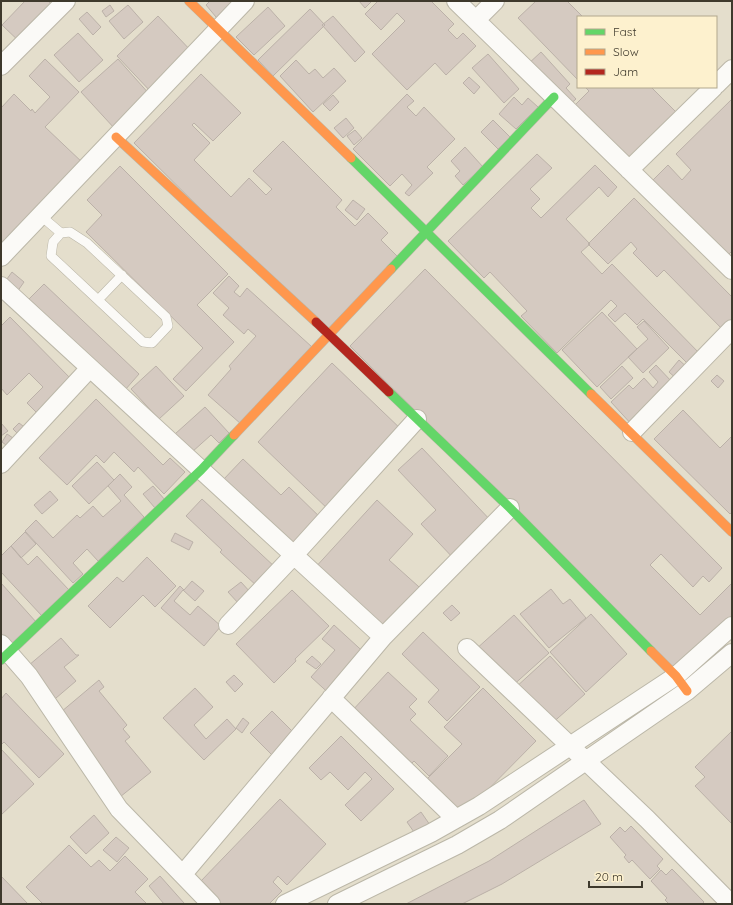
<svg xmlns="http://www.w3.org/2000/svg" width="733" height="905" font-family="Quicksand,sans-serif">
	<style>
		.building { fill: #d5cac1; stroke: #bbb1a8 }
		.lines { fill: none; stroke-linecap: round; stroke-linejoin: round }
		.lane-casing { stroke: #bbb7a8; stroke-width: 10 }
		.street-casing { stroke: #bbb7a8; stroke-width: 20 }
		.fast-casing { stroke: #bbb7a8; stroke-width: 10 }
		.slow-casing { stroke: #bbb7a8; stroke-width: 10 }
		.jam-casing { stroke: #bbb7a8; stroke-width: 10 }
		.lane { stroke: #fbfaf7; stroke-width: 9 }
		.street { stroke: #fbfaf7; stroke-width: 18 }
		.fast { stroke: #63d668; stroke-width: 9 }
		.slow { stroke: #ff974d; stroke-width: 9 }
		.jam { stroke: #b3261e; stroke-width: 9 }
	</style>
	<rect width="100%" height="100%" fill="#e4decc"/>
	<path class="building" d="M25,1H48L58,10L24,46L2,25Z
		M210,1H239L221,23L206,5Z
		M359,1H372L365,8Z
		M378,1H431L454,24L448,30L457,39L463,33L476,46L446,75L435,63L407,90L372,54L405,21L397,13L381,30L365,14Z
		M536,1H567L583,17H578V80L518,18Z
		M110,5L114,11L106,17L102,11Z
		M128,5L143,22L124,39L109,21Z
		M268,7L285,26L254,55L236,37Z
		M310,9L325,25L273,76L258,60Z
		M87,12L101,27L93,35L79,19Z
		M158,16L194,54L152,93L117,56Z
		M333,16L365,52L355,62L322,25Z
		M78,33L103,60L79,82L54,55Z
		M541,52L570,84L566,88L576,99L566,108L527,65Z
		M488,54L519,89L504,103L472,68Z
		M45,59L79,92L45,127L84,164L1,249V108L14,94L31,111L32,109L35,113L50,97L29,76Z
		M118,59L151,96L115,129L81,92Z
		M296,60L309,74L315,69L323,78L334,68L346,81L313,112L280,76Z
		M201,74L241,113L213,141L194,123L192,125L210,143L194,160L231,197L249,178L266,195L272,189L253,171L283,141L342,200L336,207L355,226L368,213L388,233L381,240L398,257L325,332L134,143Z
		M469,77L480,87L474,94L463,83Z
		M585,87H651L678,114L625,167L570,110L589,91Z
		M407,94L414,101L407,107L416,116L424,107L455,139L427,167L433,173L409,196L405,193L412,185L402,174L390,186L353,149Z
		M333,95L339,102L330,111L323,104Z
		M514,97L522,105L528,98L538,107L516,129L499,114Z
		M732,99V251L723,260L649,184L668,165L682,180L691,170L676,154Z
		M346,118L354,128L343,138L334,128Z
		M493,120L510,137L498,149L481,132Z
		M355,130L362,138L354,145L347,136Z
		M465,147L483,167L463,185L455,176L460,171L451,161Z
		M537,154L552,168L530,189L540,199L531,208L541,218L595,165L617,187L608,197L599,187L566,219L590,244L581,252L602,274L612,264L703,357L692,368L643,319L637,325L625,313L615,322L608,315L617,306L611,300L557,353L521,316L527,311L490,272L484,278L448,241Z
		M120,166L228,274L197,305L234,342L186,391L173,379L203,348L86,232L102,215L87,200Z
		M634,198L732,297V327L726,333L664,270L657,277L633,253L637,249L631,242L608,264L588,244Z
		M353,200L365,209L357,220L345,210Z
		M425,269L722,568L709,582L703,576L693,587L661,554L650,565L700,615L732,583V618L678,672L350,346Z
		M12,272L24,282L17,292L4,283Z
		M229,276L239,286L234,292L240,297L247,288L312,347L241,424L208,395L231,369L229,366L256,336L248,329L244,334L223,315L229,308L213,293Z
		M44,284L139,374L125,390L29,299Z
		M602,312L637,349L597,387L562,350Z
		M10,317L74,382L40,416L27,403L43,387L29,373L7,395L1,388V326Z
		M644,321L669,348L643,373L628,357L648,339L637,327Z
		M679,360L689,369L679,381L669,372Z
		M332,363L405,433L331,512L258,442Z
		M656,365L672,382L633,426L611,402L629,385L633,389L644,378L653,388L658,382L649,372Z
		M156,366L184,396L159,419L131,389Z
		M622,366L633,378L611,399L600,387Z
		M717,375L724,381L718,388L711,381Z
		M96,399L163,465L170,458L185,472L164,494L138,467L134,472L114,452L104,463L96,455L67,485L39,458Z
		M205,407L229,433L219,443L211,435L192,452L175,434Z
		M683,410L720,448L732,436V512L730,514L654,439Z
		M1,423L8,431L1,436Z
		M19,423L27,429L21,437L13,429Z
		M7,434L16,440L10,448L2,442Z
		M422,448L494,524L456,561L421,524L436,510L398,470Z
		M243,459L281,495L289,487L326,523L299,552L222,481Z
		M97,462L114,480L89,504L72,486Z
		M120,474L132,487L124,495L144,517L98,561L87,549L73,563L83,574L73,583L25,531L36,520L53,538L77,515L80,518L93,506L103,517L121,501L108,486Z
		M153,486L165,500L155,508L143,494Z
		M50,491L58,500L42,514L34,505Z
		M202,499L276,568L258,587L220,552L222,550L186,516Z
		M377,500L413,534L389,560L428,595L388,639L313,570Z
		M25,532L36,544L21,558L11,546Z
		M175,533L193,542L189,550L171,541Z
		M11,546L28,565L37,556L69,590L42,616L1,572V556Z
		M147,557L176,586L155,607L143,595L110,628L88,606L117,577L123,582Z
		M192,581L204,591L195,601L183,590L174,601L190,615L198,606L221,626L204,646L161,608L180,586L184,590Z
		M241,582L251,593L239,604L228,592Z
		M1,583L37,623L10,648L1,639Z
		M551,589L563,604L570,599L586,618L549,648L520,614Z
		M292,590L329,626L295,659L296,661L274,683L236,644Z
		M452,605L460,613L451,621L443,613Z
		M591,614L627,654L586,692L550,652Z
		M514,615L549,653L510,688L475,650Z
		M334,625L370,658L334,698L311,677L335,650L322,639Z
		M423,632L480,687L447,721L428,702L439,690L402,654Z
		M61,638L76,655H79L64,667L76,681L49,704L22,671Z
		M312,656L321,664L316,669L306,662Z
		M550,656L585,694L549,726L515,688Z
		M388,672L417,699L409,707L416,714L410,720L448,756L429,776L414,761L409,766L351,712Z
		M234,675L243,684L235,692L226,682Z
		M99,680L104,687L99,691L127,725L123,729L130,737L125,741L151,772L120,797L55,717Z
		M195,688L213,707L194,725L206,739L227,719L236,729L204,760L163,718Z
		M483,688L536,741L462,816L426,780L462,744L444,727Z
		M6,693L64,754L39,778L4,742L1,745V699Z
		M272,711L298,737L277,760L250,733Z
		M243,718L249,723L242,733L236,728Z
		M732,731V824L695,786L705,777L695,767Z
		M341,736L394,789L361,821L345,805L372,779L365,772L348,790L330,772L321,780L309,768Z
		M1,749L34,784L1,815Z
		M280,799L326,844L287,885L278,876L273,882L282,891L269,904H219L200,882Z
		M584,800L601,824L502,884L462,904H406L489,861Z
		M421,812L430,825L416,835L407,822Z
		M94,815L109,833L86,854L70,837Z
		M631,826L663,859L657,866L660,869L650,879L632,860L629,863L624,857L626,855L610,837L620,827L625,832Z
		M116,837L129,848L117,862L103,850Z
		M69,845L91,867L99,860L110,871L125,856L148,879L135,892L147,904H43L26,887Z
		M672,869L704,902L702,904H669L665,900L667,898L651,881L661,870L666,875Z
		M1,876L28,904H1Z
		M160,876L184,903L183,904H164L149,886Z"/>
	<g class="lines">
		<defs>
			<path id="lane" d="M41,216L61,233L70,232L87,243L166,317L168,326L152,343L143,342L51,256L53,242L61,233
				M98,300L122,275"/>
			<path id="street" d="M456,1L732,270
				M476,20L495,1
				M1,66L66,1
				M716,85L732,69
				M629,170L714,87
				M1,257L245,1
				M1,286L383,637
				M632,432L732,329
				M1,464L90,368
				M228,625L294,555L417,419
				M1,644L29,676L119,809L211,904
				M467,648L647,819L731,904
				M331,698L456,819
				M183,874L383,637L510,508
				M285,904L431,833L479,806L676,676L732,626
				M337,904L457,845L500,820L687,691L732,653"/>
			<path id="fast" d="M351,158L591,394
				M391,269L554,97
				M389,392L510,508L651,651
				M1,660L201,470L234,435"/>
			<path id="slow" d="M189,1L351,158
				M116,137L316,322
				M591,394L732,532
				M234,435L391,269
				M651,651L676,676L687,691"/>
			<path id="jam" d="M316,322L389,392"/>
		</defs>
		<use href="#lane" class="lane-casing"/>
		<use href="#street" class="street-casing"/>
		<use href="#fast" class="fast-casing"/>
		<use href="#slow" class="slow-casing"/>
		<use href="#jam" class="jam-casing"/>
		<use href="#lane" class="lane"/>
		<use href="#street" class="street"/>
		<use href="#fast" class="fast"/>
		<use href="#slow" class="slow"/>
		<use href="#jam" class="jam"/>
	</g>
	<rect width="733" height="905" fill="none" stroke="#3e392c" stroke-width="4"/>
	<rect x="577" y="16" width="140" height="72" fill="#fdf1ce" stroke="#b1a78d"/>
	<rect x="585" y="29" width="20" height="6" fill="#63d668" stroke="#b1a78d"/>
	<text x="613" y="36" font-size="12" fill="#3e392c">Fast</text>
	<rect x="585" y="49" width="20" height="6" fill="#ff974d" stroke="#b1a78d"/>
	<text x="613" y="56" font-size="12" fill="#3e392c">Slow</text>
	<rect x="585" y="69" width="20" height="6" fill="#b3261e" stroke="#b1a78d"/>
	<text x="613" y="76" font-size="12" fill="#3e392c">Jam</text>
	<path d="M589 881v6h53v-6" fill="none" stroke="#3e392c" stroke-width="2"/>
	<text x="595" y="881" font-size="12" fill="#3e392c" stroke="#fdf1ce" stroke-width="3" paint-order="stroke">20 m</text>
</svg>
